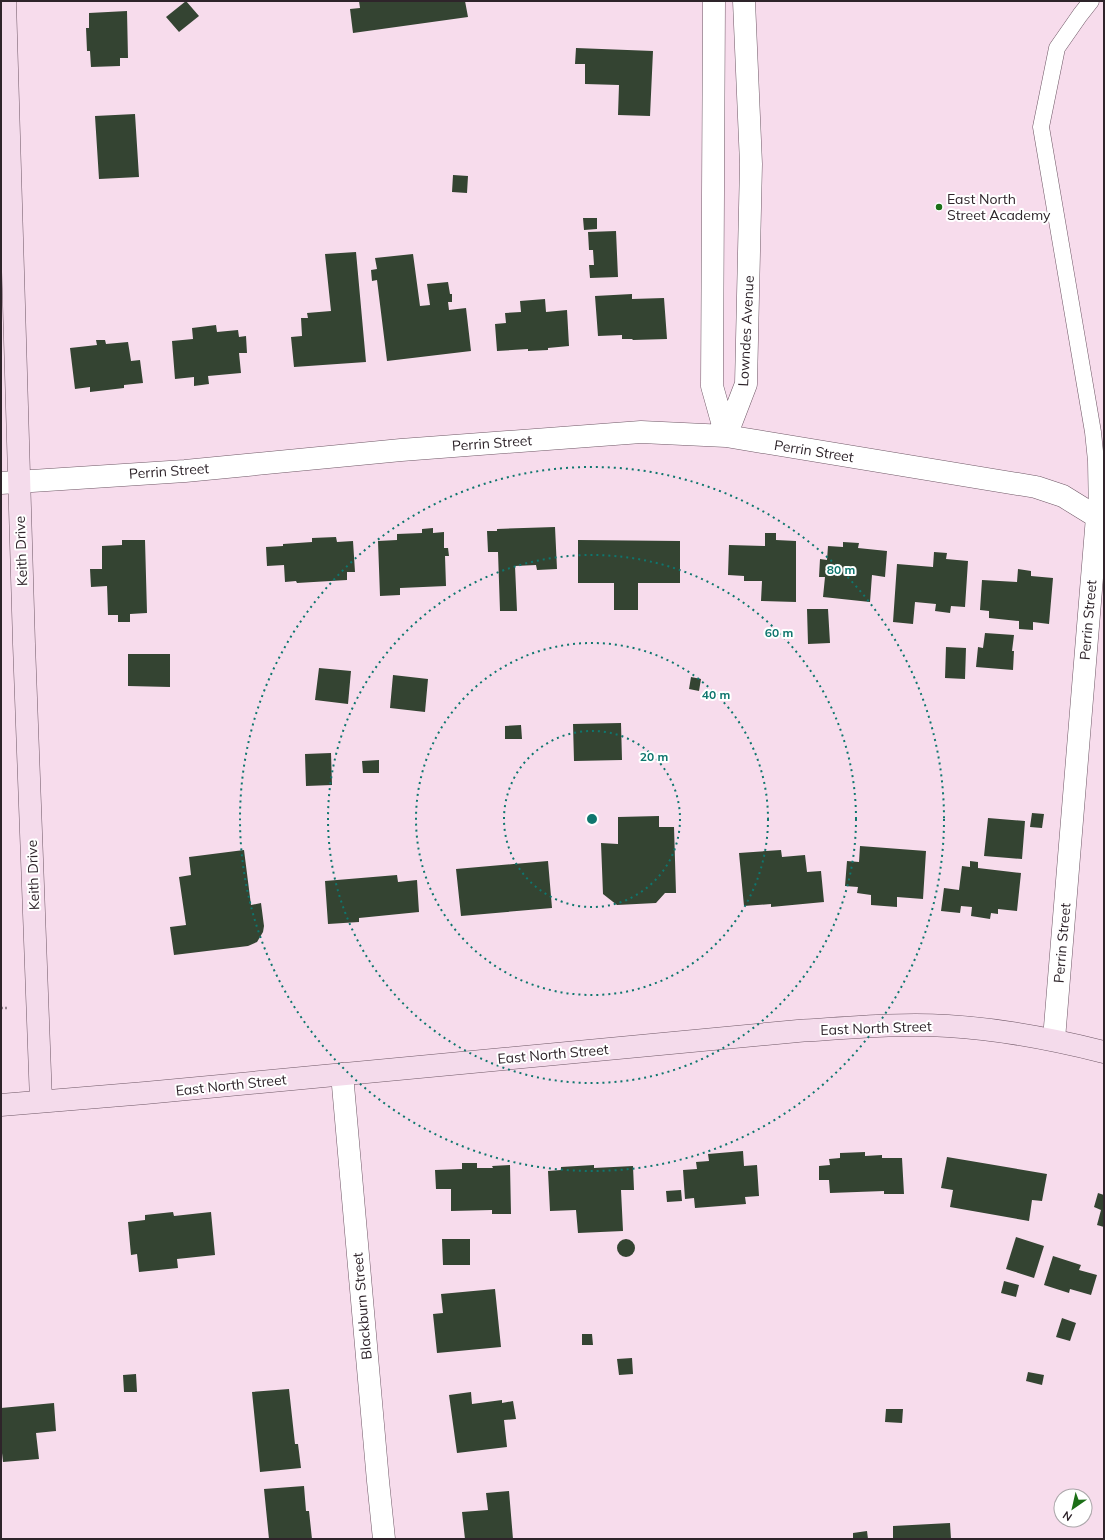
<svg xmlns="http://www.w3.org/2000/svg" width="1105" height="1540" font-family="Mulish,sans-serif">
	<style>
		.building { fill: #344432 }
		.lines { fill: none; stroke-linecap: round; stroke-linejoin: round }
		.lane-casing { stroke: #6f5866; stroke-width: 17 }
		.street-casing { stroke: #6f5866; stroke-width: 23 }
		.secondary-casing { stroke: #6f5866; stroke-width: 23 }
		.path { stroke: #998691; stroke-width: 2.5; stroke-dasharray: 2 2; stroke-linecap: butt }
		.lane { stroke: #fff; stroke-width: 16 }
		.street { stroke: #fff; stroke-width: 22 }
		.secondary { stroke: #f4dbeb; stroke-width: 22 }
		.ring { fill: none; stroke: #0f766e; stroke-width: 2; stroke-dasharray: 2 4 }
		.poi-dot { fill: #1c6f17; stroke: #fff; stroke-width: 1.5 }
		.labels { text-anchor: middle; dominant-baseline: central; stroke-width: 4; stroke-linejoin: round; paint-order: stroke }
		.poi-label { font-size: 14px; fill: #2e242a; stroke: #fff; text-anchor: start }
		.street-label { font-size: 14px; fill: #2e242a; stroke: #fff }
		.centre { fill: #0f766e; stroke: #fff; stroke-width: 2 }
		.ring-label { font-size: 12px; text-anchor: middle; font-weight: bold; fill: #0f766e; stroke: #fff; stroke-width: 4; stroke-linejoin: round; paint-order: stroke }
	</style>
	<rect width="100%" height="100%" fill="#f7dcec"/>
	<path class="building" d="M186,1L199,16L179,32L166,17Z
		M359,1H465L468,17L353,33L350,9L360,8Z
		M127,11L128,58H120V66L91,67L90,51H87L86,28H89V13Z
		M576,48L653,51L650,116L618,115L619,85L585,84V64H575Z
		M135,114L139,177L99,179L95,116Z
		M453,175L468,176L467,193L452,192Z
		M583,218H597V229L584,230Z
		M616,231L618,277L590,278L589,265H594L593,250H589L588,232Z
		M356,252L366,362L294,367L291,337L302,336L301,318H308L307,313L331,311L325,254Z
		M413,254L420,306L430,305L427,284L448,282L450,294H452V302H448L449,310L466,308L471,351L387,361L377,280L372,281L371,270L377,269L375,258Z
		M632,294V299L664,298L667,339L633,340L632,339H622V335L598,336L595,296Z
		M545,299L546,312L567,310L569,346L548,348V350L528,351V349L497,351L495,324L506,323L505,313L521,312L520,301Z
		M216,325L217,332L238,330L239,337L246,336L247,353H239L241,373L208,376L209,384L194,386V377L175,379L172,341L193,339L192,328Z
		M96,340H105L106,344L128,342L131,361L140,360L143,383L124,385V388L90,392V387L75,389L70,348L97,345Z
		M555,527L557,569L537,570L536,565L515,566L517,611H500L498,552H488L487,531H497V529Z
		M433,528V533L444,532V548H448L449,556H445L446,586L400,588V595L380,596L378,541L397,540V534L422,533V529Z
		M765,533H776V540L796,541V602L761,601L762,581H744V576L728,575L729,545L765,546Z
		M336,537L337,542L353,541L355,572H347V580L297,583L296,581L285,582L284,565L267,566L266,547L283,546V544L312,542V538Z
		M122,540H145L147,613L130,614V622H118V615H108L107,586L91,587L90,569H102V546L122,545Z
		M578,540L680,541V583H638V610H614V583H578Z
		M843,542L859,543L858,548L887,551L885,577L872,575L870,602L823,597L825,577H819L820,559L827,560L828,546L843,547Z
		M934,552L947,553L946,559L968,561L965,607L951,606L950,613L935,611L936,604L915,602L913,624L893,622L897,564L933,567Z
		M1018,569L1031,571V576L1053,578L1049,624L1033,622V630L1019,629V621L989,618V611L980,610L982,580L1017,582Z
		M807,609H828L830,643L808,644Z
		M985,633L1014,635L1012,651H1014L1013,670L976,667L978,647L983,648Z
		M946,647L966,648L965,679L945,678Z
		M128,654H170V687L128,686Z
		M319,668L351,671L348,704L315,700Z
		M393,675L428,679L425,712L390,708Z
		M691,677L701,679L699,691L689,689Z
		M621,723L622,760L574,761L573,724Z
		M521,725L522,739H505V726Z
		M331,753L332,785L306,786L305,754Z
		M379,760V773H363L362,761Z
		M1032,813L1044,814L1042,828L1030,827Z
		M659,816V827H674L676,893H665L656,903L617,905L603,894L601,843L618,844V817Z
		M988,818L1025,821L1022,859L984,856Z
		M860,846L926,851L923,899L897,897V907L871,905V895L857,893L858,887L845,886L847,861L859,862Z
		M244,850L251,905L261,903L264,926L263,932L257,942L248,946L174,955L170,927L186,925L179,877L191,875L189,857Z
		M781,850L782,857L805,855L807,872L821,871L824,902L771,907V904L744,906L739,853Z
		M548,861L552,908L461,916L456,869Z
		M970,861L978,862V868L1021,873L1017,911L998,909V914L991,913L990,919L971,916L972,907L961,906L960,913L941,911L944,888L959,890L962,866L970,867Z
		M397,875L398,882L417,880L419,912L359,918V922L328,924L325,881Z
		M743,1151L744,1166L757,1165L759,1196L745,1197L746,1204L695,1208L694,1198L685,1199L683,1170L697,1169L696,1162L709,1161L708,1154Z
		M865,1152V1156L882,1155V1158H902L904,1194H884V1191L830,1193L829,1180H819V1166L830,1165L829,1159L840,1158V1153Z
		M947,1157L1047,1174L1042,1201L1032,1200L1029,1221L950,1207L953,1190L941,1188Z
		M462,1163H477V1168H493L492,1166L510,1165L511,1214H492V1210L451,1211V1189H436L435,1170L462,1169Z
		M594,1165V1168L633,1166L634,1190H621L623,1231L578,1233L576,1210L550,1211L548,1171L561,1170V1167Z
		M681,1190L682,1201L667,1202L666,1191Z
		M1098,1193L1104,1195V1227L1097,1225L1101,1210L1094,1207Z
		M173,1212L174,1216L211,1212L215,1255L177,1259L178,1268L139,1272L137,1254L131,1255L128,1222L145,1220V1215Z
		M1016,1237L1044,1246L1034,1278L1006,1269Z
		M442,1239H470V1265H443Z
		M617 1248a9 9 0 1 1 18 0a9 9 0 1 1-18 0Z
		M1053,1256L1081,1265L1079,1270L1097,1275L1091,1295L1070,1289L1069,1293L1044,1285Z
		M1004,1281L1019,1285L1016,1297L1001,1293Z
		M495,1289L501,1347L437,1353L433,1314L443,1313L441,1294Z
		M1062,1318L1076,1323L1070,1341L1056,1337Z
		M582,1334H592L593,1345H582Z
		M632,1358L633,1374L619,1375L617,1359Z
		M1028,1372L1044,1375L1042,1385L1026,1381Z
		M136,1374L137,1392H124L123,1375Z
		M289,1389L295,1444H298L301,1468L260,1472L252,1392Z
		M471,1392L472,1404L502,1400V1403L513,1401L516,1419L504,1420L507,1447L457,1453L449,1395Z
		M54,1403L56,1431L36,1433L39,1459L3,1462L1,1444V1408Z
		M886,1409H903L902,1423L885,1422Z
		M304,1486L306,1511H309L312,1539H269L264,1489Z
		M509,1491L513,1539H465L462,1512L488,1510L486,1493Z
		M950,1523L951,1539H893V1526Z
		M867,1531L868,1539H853V1533Z"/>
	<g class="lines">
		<defs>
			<path id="lane" d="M1091,1L1080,15L1057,48L1041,127L1093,432L1096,461L1097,517L1104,519"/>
			<path id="street" d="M714,1L712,386L726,436
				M726,436L746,384L751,164L744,1
				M1,483L185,471L401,450L641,432L726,436L1036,487L1063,496L1097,517L1054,1039
				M342,1074L378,1481L384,1539"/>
			<path id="secondary" d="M5,1L24,644L41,1101
				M1,1105L145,1093L798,1031C848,1028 898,1023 948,1026C1001,1029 1052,1039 1104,1052"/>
		</defs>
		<use href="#lane" class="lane-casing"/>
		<use href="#street" class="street-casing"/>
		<use href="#secondary" class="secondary-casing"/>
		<path class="path" d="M1,1008H8"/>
		<use href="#lane" class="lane"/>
		<use href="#street" class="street"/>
		<use href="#secondary" class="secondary"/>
	</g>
	<g class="ring">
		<circle cx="592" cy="819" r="88"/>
		<circle cx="592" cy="819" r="176"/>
		<circle cx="592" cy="819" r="264"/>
		<circle cx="592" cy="819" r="352"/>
	</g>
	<circle class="poi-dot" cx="939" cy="207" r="4"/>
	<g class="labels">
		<g class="poi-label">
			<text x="947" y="199">East North<tspan x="947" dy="16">Street Academy</tspan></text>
		</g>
		<g class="street-label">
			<text transform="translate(746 331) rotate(-87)">Lowndes Avenue</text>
			<text transform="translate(492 443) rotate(-4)">Perrin Street</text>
			<text transform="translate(814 451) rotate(9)">Perrin Street</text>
			<text transform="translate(169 471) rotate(-4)">Perrin Street</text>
			<text transform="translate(21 551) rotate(-92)">Keith Drive</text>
			<text transform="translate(1088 620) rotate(-85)">Perrin Street</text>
			<text transform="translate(33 875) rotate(-92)">Keith Drive</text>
			<text transform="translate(1062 943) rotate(-85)">Perrin Street</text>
			<text transform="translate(876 1028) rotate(-2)">East North Street</text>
			<text transform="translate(553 1054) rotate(-5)">East North Street</text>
			<text transform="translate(231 1085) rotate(-6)">East North Street</text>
			<text transform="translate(362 1306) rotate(-95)">Blackburn Street</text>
		</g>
	</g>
	<circle cx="592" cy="819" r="6" class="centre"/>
	<g class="ring-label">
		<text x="841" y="574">80 m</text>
		<text x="779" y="637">60 m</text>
		<text x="716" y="699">40 m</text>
		<text x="654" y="761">20 m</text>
	</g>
	<rect width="1105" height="1540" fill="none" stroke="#2e242a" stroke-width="4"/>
	<g transform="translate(1073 1508) rotate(214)"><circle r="19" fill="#ffffff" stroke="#aba7aa"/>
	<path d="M0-3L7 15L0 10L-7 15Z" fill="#1c6f17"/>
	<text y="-6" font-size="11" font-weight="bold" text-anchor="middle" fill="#2e242a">N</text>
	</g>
</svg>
